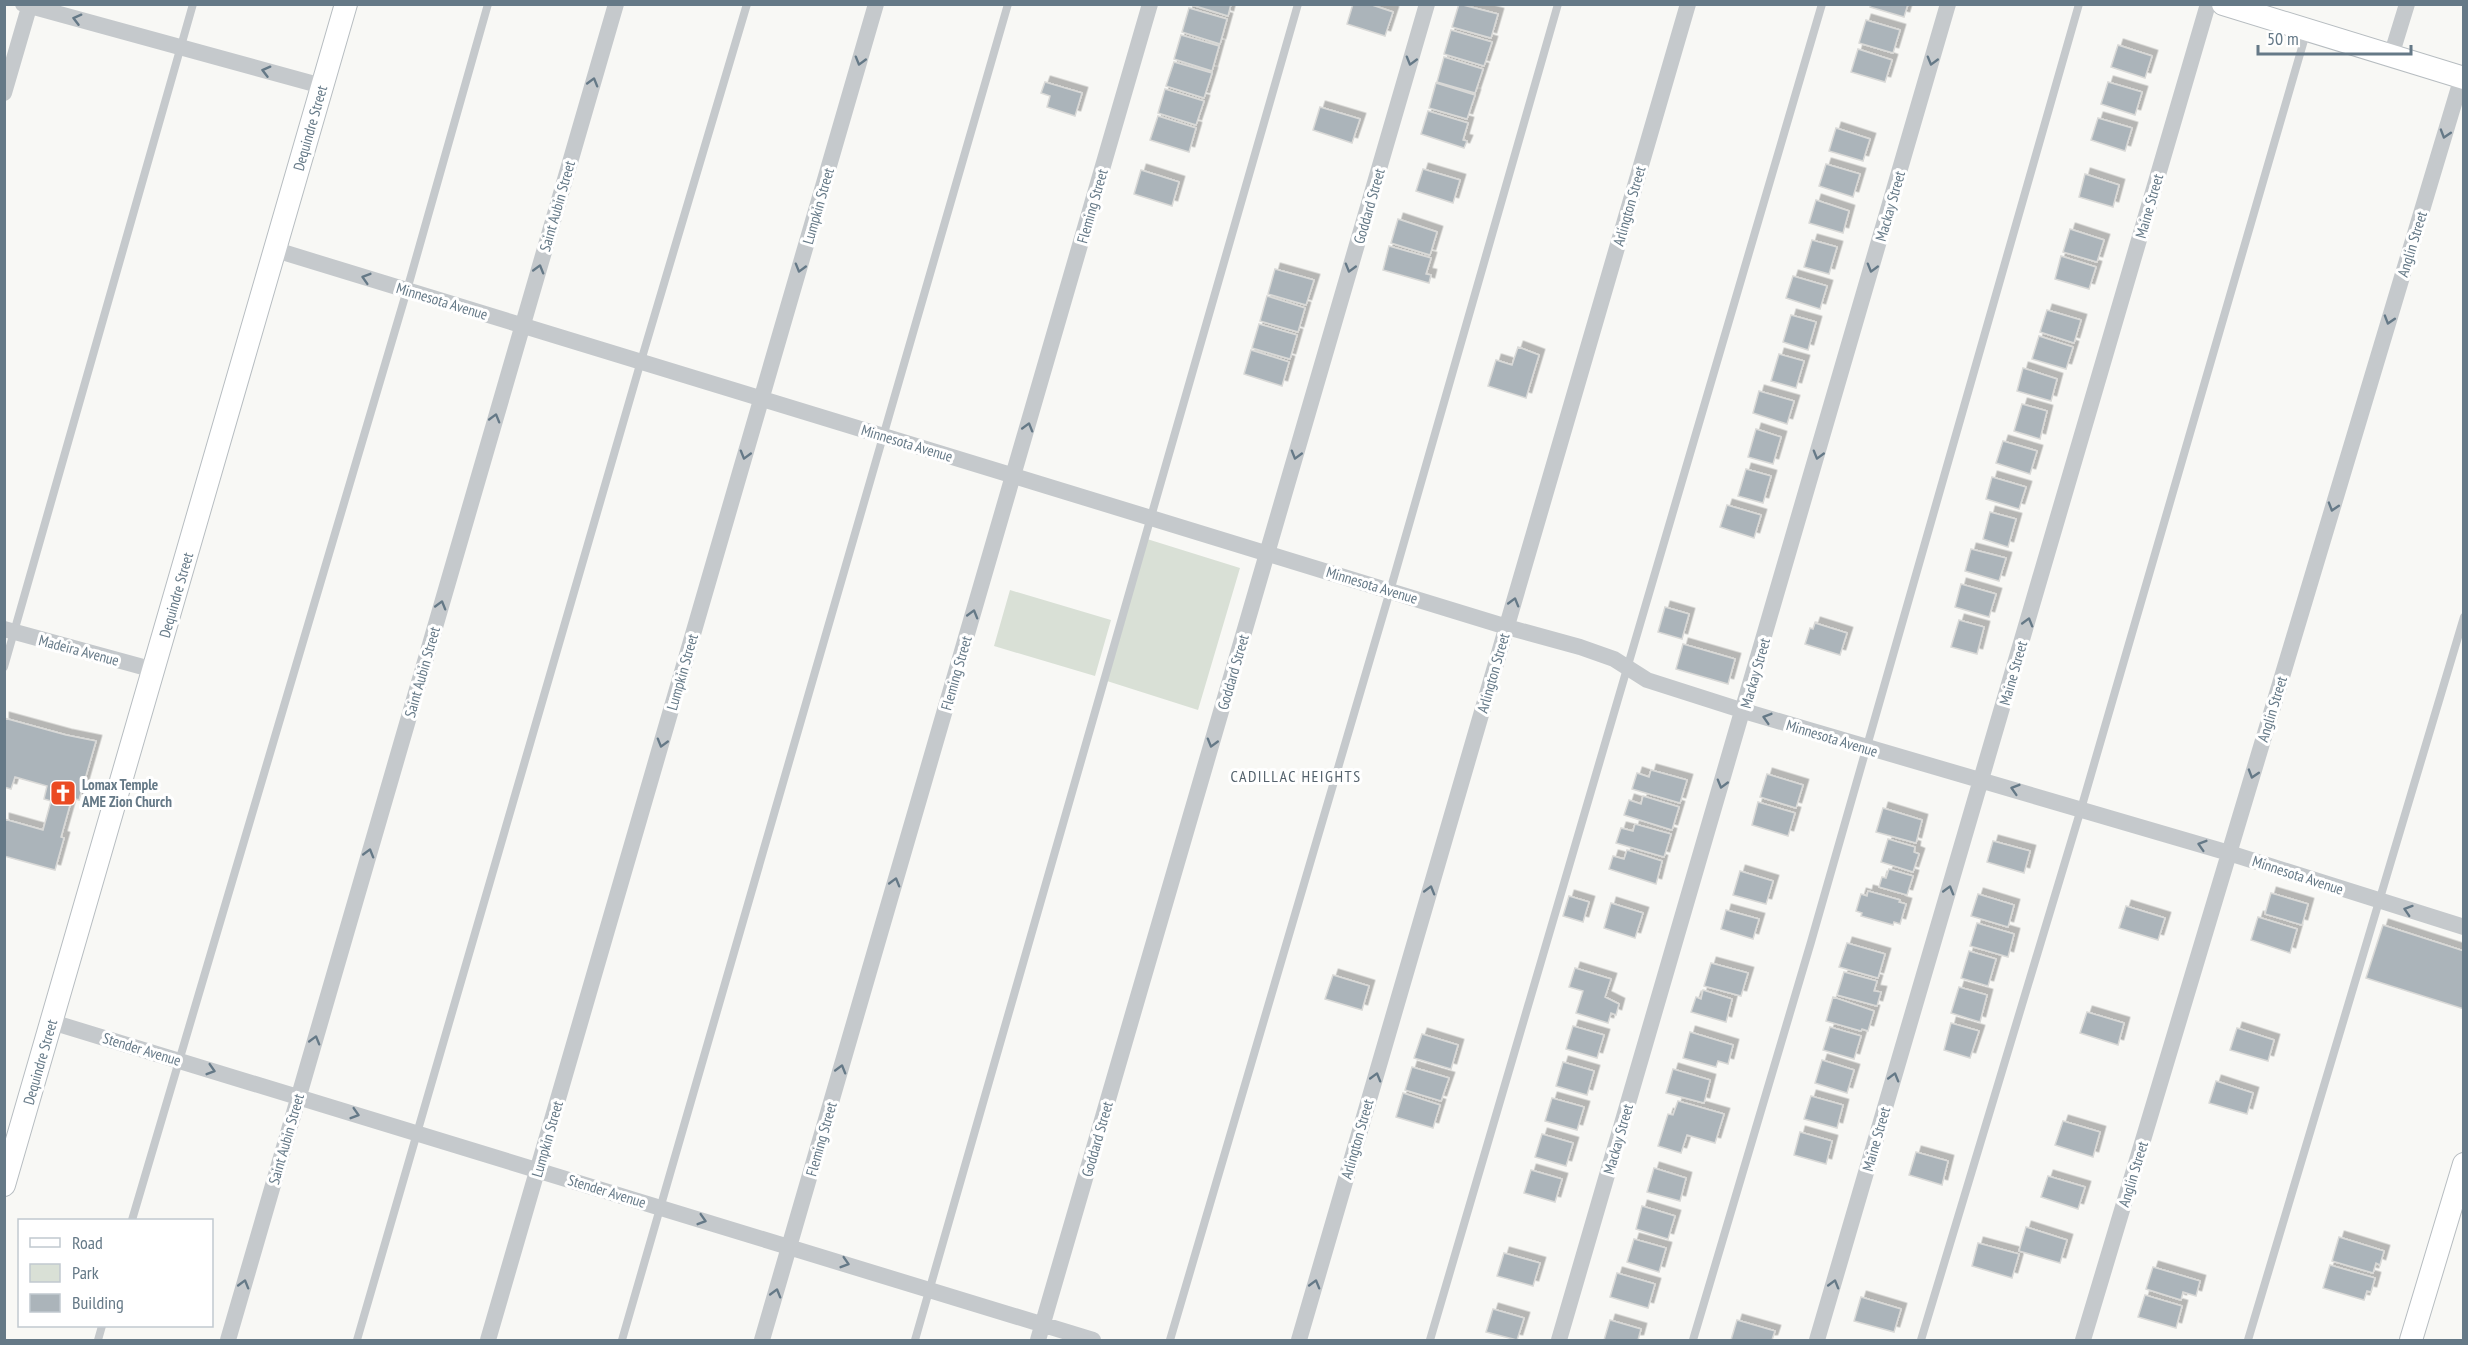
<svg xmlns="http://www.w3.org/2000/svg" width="2468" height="1345" font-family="'PT Sans Narrow',sans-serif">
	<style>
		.green { fill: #d9e0d6 }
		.building { fill: #abb4ba; stroke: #d9d9d7; stroke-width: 1.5; filter: url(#shadow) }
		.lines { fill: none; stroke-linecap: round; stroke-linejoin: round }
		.secondary-casing { stroke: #b7bdc1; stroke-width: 24 }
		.lane { stroke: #c5c9cc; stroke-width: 8 }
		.street { stroke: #c5c9cc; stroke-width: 16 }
		.secondary { stroke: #fff; stroke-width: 22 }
		.oneway { stroke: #657987 }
		.labels { text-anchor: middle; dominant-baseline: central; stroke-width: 6; stroke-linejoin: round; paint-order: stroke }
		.street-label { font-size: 15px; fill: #657987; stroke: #fff }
		.poi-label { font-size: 15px; font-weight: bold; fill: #657987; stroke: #fff; text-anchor: start }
		.neighbourhood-label { font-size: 16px; letter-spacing: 1.5px; fill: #54626c; stroke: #fff }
	</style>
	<defs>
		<filter id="shadow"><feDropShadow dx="5.5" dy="-5.5" stdDeviation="0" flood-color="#0004"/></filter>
	</defs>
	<rect width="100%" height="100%" fill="#f8f8f5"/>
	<path class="green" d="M1147,539L1240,568L1198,710L1107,681Z
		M1010,590L1111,620L1095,676L994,646Z"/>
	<path class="building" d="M1189,4H1231L1228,16Z
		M1353,4H1369L1393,12L1385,36L1347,24Z
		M1459,4L1498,14L1491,38L1452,27Z
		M1871,4H1908L1904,17L1870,7Z
		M1189,8L1227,19L1220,44L1182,32Z
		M1866,20L1900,30L1893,53L1859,43Z
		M1451,30L1492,42L1484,66L1444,54Z
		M1181,35L1219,46L1212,71L1174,59Z
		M2118,45L2152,56L2145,78L2111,67Z
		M1858,49L1892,60L1885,82L1851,72Z
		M1444,57L1483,69L1475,93L1437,82Z
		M1174,62L1212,73L1204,98L1166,86Z
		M1045,82L1082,93L1075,116L1047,107L1050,96L1041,93Z
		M2108,82L2142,92L2135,115L2101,104Z
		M1436,83L1475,95L1467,119L1429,108Z
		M1165,89L1204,101L1196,125L1158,113Z
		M1320,107L1360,119L1352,143L1313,130Z
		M1428,111L1468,123L1463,140L1467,141L1464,148L1421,134Z
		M1158,116L1196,128L1189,152L1150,140Z
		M2098,118L2132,128L2125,151L2091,140Z
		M1836,128L1870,139L1863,161L1829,151Z
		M1826,164L1860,174L1853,197L1819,186Z
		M1423,169L1460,180L1453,203L1416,191Z
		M1141,170L1179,182L1172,206L1134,194Z
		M2085,174L2119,185L2113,207L2079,197Z
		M1816,200L1849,211L1843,233L1809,223Z
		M1398,219L1437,232L1430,255L1391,243Z
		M2070,229L2104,240L2097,262L2063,252Z
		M1812,240L1837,247L1829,274L1804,267Z
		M1389,246L1431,258L1426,274L1431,275L1429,283L1383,270Z
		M2061,256L2096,267L2089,289L2055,279Z
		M1275,269L1314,280L1306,305L1268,294Z
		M1793,276L1827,286L1820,309L1786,298Z
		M1267,296L1305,308L1298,332L1260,321Z
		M2047,310L2081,320L2074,343L2040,332Z
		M1791,315L1816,322L1808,350L1783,342Z
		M1259,324L1297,335L1290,359L1252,348Z
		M2039,336L2073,347L2066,369L2032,359Z
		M1518,347L1539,355L1526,398L1488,386L1496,360L1512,365Z
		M1251,350L1289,362L1282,386L1244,374Z
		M1779,354L1804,361L1796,388L1771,381Z
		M2023,368L2057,379L2051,401L2017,391Z
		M1759,391L1794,401L1787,424L1753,413Z
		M2022,404L2047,411L2040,439L2014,431Z
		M1756,429L1781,437L1773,464L1748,457Z
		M2003,441L2037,451L2030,474L1996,463Z
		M1746,469L1771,476L1763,503L1738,496Z
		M1992,477L2026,487L2019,509L1986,499Z
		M1727,505L1761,515L1754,538L1720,527Z
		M1990,512L2016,519L2008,547L1983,539Z
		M1971,549L2006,558L1999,581L1965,571Z
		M1961,584L1996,594L1989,617L1955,607Z
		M1665,607L1689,614L1682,639L1658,632Z
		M1959,620L1984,627L1977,654L1951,647Z
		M1815,623L1847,633L1840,655L1805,644L1810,628L1813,629Z
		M1683,644L1735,659L1728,684L1676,669Z
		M4,718L66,735L96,741L79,800L72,798L61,837L64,838L55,870L4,856V819L43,830L51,801L44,799L47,786L15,777L11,789L4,787Z
		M1651,770L1687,780L1680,803L1632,789L1637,773L1649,777Z
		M1767,774L1803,785L1796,808L1760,797Z
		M1643,796L1679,807L1672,830L1624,815L1629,800L1641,804Z
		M1758,802L1795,813L1788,836L1752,825Z
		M1883,808L1922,820L1916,843L1876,832Z
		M1635,824L1671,834L1664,857L1616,843L1621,828L1633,831Z
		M1888,839L1915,847L1914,852L1919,854L1913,872L1881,862Z
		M1993,841L2030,851L2024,873L1987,862Z
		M1627,850L1662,861L1656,884L1609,869L1613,856L1624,859Z
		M1889,869L1913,876L1907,895L1879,887L1882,877L1886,878Z
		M1740,871L1773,881L1766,904L1733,895Z
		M1868,891L1900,900L1899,902L1906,904L1900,924L1894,922L1893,925L1861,916L1862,913L1856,911L1861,894L1867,896Z
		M2271,893L2308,904L2302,925L2265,914Z
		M1978,894L2014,905L2008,927L1971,916Z
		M1569,896L1589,902L1583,922L1563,916Z
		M1611,903L1643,913L1635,938L1604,928Z
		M2126,906L2165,918L2158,940L2119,928Z
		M1726,910L1759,919L1753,939L1721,929Z
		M2258,917L2297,929L2290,953L2251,940Z
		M1977,923L2014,934L2008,957L1970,946Z
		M2383,925L2464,951V1009L2366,978Z
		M1847,943L1885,954L1878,978L1839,967Z
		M1969,951L1996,959L1988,986L1961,978Z
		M1711,963L1748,973L1741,996L1704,986Z
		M1575,968L1611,979L1605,997L1619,1004L1616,1015L1611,1013L1608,1023L1576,1013L1583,991L1569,987Z
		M1844,972L1877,981L1874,991L1881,992L1877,1006L1837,995Z
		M1333,975L1369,986L1362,1010L1325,999Z
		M1959,987L1987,995L1980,1022L1951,1013Z
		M1703,990L1732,999L1726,1022L1691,1012L1696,997L1701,999Z
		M1833,997L1874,1011L1868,1031L1862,1029L1861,1031L1826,1021Z
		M2087,1012L2124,1023L2118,1045L2080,1033Z
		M1951,1023L1979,1031L1970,1058L1944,1050Z
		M1573,1026L1604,1035L1597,1058L1566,1049Z
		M1830,1027L1861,1036L1854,1059L1823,1050Z
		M2237,1028L2274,1040L2268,1061L2230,1050Z
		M1690,1032L1733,1045L1728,1064L1718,1061L1716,1067L1683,1058Z
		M1422,1034L1458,1045L1451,1069L1414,1058Z
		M1822,1060L1854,1070L1847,1093L1815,1083Z
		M1563,1062L1594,1071L1587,1095L1556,1086Z
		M1412,1067L1449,1078L1441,1101L1405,1090Z
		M1673,1069L1710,1080L1704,1103L1666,1093Z
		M2216,1081L2253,1093L2247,1114L2209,1103Z
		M1403,1093L1440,1105L1433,1128L1396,1117Z
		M1811,1096L1843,1105L1837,1128L1804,1119Z
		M1552,1098L1584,1107L1577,1130L1545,1121Z
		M1678,1101L1724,1114L1715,1143L1687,1135L1681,1153L1658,1146L1668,1114L1673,1115Z
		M2063,1121L2100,1132L2093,1157L2055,1145Z
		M1800,1132L1832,1141L1826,1164L1794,1155Z
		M1542,1134L1573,1143L1566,1166L1535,1157Z
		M1916,1152L1948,1161L1942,1185L1909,1175Z
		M1654,1168L1686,1178L1680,1201L1647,1192Z
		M1531,1170L1562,1179L1555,1202L1524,1193Z
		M2048,1176L2085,1187L2078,1209L2041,1197Z
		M1642,1206L1675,1216L1668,1239L1636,1229Z
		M2026,1227L2067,1240L2060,1263L2019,1251Z
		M2339,1237L2384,1251L2380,1265L2376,1263L2373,1273L2332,1261Z
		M1634,1239L1666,1248L1659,1272L1627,1262Z
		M1978,1243L2019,1254L2012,1278L1972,1266Z
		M1504,1253L1540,1263L1533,1286L1497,1276Z
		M2330,1265L2375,1278L2371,1292L2367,1291L2364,1300L2323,1288Z
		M2153,1267L2200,1281L2196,1296L2183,1292L2181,1300L2146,1289Z
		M1617,1273L1655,1284L1648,1308L1610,1297Z
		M2145,1295L2182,1306L2176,1328L2138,1317Z
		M1861,1297L1901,1309L1894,1332L1854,1321Z
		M1493,1309L1524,1318L1517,1340L1486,1332Z
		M1610,1320L1641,1329L1638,1340H1604Z
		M1737,1320L1775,1331L1772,1340H1731Z"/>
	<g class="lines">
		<defs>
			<path id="secondary" d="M2223,4L2464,78
				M4,1185L346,4
				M2411,1340L2464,1164"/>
		</defs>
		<use href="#secondary" class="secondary-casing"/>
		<path class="lane" d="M4,667L193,4
			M132,1220L407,290L488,4
			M98,1340L102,1326
			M357,1340L641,361L747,4
			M622,1340L1008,4
			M915,1340L1298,4
			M1170,1340L1390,591L1558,4
			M1430,1340L1822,4
			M1693,1340L1811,942L2079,4
			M1921,1340L2081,809L2307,30
			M2248,1340L2464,617"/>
		<path class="street" d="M23,4L322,86
			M2391,56L2407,4
			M4,93L30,4
			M276,250L1507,627L1580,647L1614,659L1647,680L1744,711L2229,853L2464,927
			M4,629L154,670
			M52,1022L1093,1340
			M228,1340L616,4
			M488,1340L876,4
			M762,1340L1150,4
			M1038,1340L1427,4
			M1299,1340L1688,4
			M1559,1340L1948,4
			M1817,1340L2208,4
			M2083,1340L2462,77"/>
		<use href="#secondary" class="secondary"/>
	</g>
	<defs><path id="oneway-chevron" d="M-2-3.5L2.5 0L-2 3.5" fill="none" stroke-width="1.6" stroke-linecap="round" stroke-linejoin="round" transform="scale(1.5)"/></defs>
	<g class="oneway">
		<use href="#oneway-chevron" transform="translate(77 19) rotate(-165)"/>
		<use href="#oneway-chevron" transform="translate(860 61) rotate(106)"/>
		<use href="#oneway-chevron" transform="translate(1411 61) rotate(106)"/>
		<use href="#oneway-chevron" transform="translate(1932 61) rotate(106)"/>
		<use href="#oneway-chevron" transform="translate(266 71) rotate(-165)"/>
		<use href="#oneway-chevron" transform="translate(593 82) rotate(-74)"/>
		<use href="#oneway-chevron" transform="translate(2445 134) rotate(107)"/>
		<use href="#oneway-chevron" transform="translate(800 268) rotate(106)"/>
		<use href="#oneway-chevron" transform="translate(1350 268) rotate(106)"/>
		<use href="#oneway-chevron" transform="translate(1872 268) rotate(106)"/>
		<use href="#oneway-chevron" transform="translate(539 269) rotate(-74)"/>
		<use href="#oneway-chevron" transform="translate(366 278) rotate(-163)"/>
		<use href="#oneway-chevron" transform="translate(2389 320) rotate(107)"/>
		<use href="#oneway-chevron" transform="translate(495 418) rotate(-74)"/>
		<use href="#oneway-chevron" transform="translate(1028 427) rotate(-74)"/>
		<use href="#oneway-chevron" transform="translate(745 455) rotate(106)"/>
		<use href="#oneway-chevron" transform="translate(1296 455) rotate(106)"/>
		<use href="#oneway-chevron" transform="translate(1818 455) rotate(106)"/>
		<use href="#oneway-chevron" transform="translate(2333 507) rotate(107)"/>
		<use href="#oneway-chevron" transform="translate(1514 602) rotate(-74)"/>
		<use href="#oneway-chevron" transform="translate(441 605) rotate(-74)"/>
		<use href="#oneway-chevron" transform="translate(973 614) rotate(-74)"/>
		<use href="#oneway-chevron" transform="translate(2028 622) rotate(-74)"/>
		<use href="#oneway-chevron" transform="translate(1767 718) rotate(-163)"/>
		<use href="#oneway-chevron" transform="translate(662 743) rotate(106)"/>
		<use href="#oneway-chevron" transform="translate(1212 743) rotate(106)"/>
		<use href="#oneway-chevron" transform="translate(2253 774) rotate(107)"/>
		<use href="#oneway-chevron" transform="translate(1722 784) rotate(106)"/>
		<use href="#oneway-chevron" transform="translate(2015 789) rotate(-163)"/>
		<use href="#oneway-chevron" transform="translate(2202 845) rotate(-163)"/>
		<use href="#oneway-chevron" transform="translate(369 853) rotate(-74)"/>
		<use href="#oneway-chevron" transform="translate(895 882) rotate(-74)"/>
		<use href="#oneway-chevron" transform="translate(1430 890) rotate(-74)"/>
		<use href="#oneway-chevron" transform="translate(1949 890) rotate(-74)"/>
		<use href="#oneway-chevron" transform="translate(2408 910) rotate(-162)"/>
		<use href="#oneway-chevron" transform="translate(315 1040) rotate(-74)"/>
		<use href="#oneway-chevron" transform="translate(841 1069) rotate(-74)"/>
		<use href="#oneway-chevron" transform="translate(211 1070) rotate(17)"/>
		<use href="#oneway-chevron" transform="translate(1376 1077) rotate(-74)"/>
		<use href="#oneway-chevron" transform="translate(1894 1077) rotate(-74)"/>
		<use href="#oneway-chevron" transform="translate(355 1114) rotate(17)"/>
		<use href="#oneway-chevron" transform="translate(702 1220) rotate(17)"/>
		<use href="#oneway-chevron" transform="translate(845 1263) rotate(17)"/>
		<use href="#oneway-chevron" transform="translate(244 1284) rotate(-74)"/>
		<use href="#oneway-chevron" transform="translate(1315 1284) rotate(-74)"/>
		<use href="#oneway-chevron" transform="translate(1834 1284) rotate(-74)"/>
		<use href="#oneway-chevron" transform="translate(776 1293) rotate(-74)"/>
	</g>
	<defs>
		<symbol id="church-square" viewBox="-11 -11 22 22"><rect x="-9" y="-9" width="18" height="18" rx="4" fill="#eb4a22" stroke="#fff"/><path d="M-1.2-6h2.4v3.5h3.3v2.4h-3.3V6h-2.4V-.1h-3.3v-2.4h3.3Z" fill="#fff"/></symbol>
	</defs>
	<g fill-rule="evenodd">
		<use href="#church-square" x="48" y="778" width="30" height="30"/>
	</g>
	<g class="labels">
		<g class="street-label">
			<text transform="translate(310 128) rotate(-74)">Dequindre Street</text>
			<text transform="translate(557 206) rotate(-74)">Saint Aubin Street</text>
			<text transform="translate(818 206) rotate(-74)">Lumpkin Street</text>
			<text transform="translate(1092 206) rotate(-74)">Fleming Street</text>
			<text transform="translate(1369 206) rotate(-74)">Goddard Street</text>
			<text transform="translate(1629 206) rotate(-74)">Arlington Street</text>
			<text transform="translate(1890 206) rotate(-74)">Mackay Street</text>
			<text transform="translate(2149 206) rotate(-74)">Maine Street</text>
			<text transform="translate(2412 244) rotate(-73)">Anglin Street</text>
			<text transform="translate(442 301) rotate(17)">Minnesota Avenue</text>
			<text transform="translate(907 443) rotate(17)">Minnesota Avenue</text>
			<text transform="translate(1372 585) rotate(17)">Minnesota Avenue</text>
			<text transform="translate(176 595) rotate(-74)">Dequindre Street</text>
			<text transform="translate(79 650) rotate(15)">Madeira Avenue</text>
			<text transform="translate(422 672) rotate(-74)">Saint Aubin Street</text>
			<text transform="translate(682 672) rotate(-74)">Lumpkin Street</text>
			<text transform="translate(1233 672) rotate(-74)">Goddard Street</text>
			<text transform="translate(956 673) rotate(-74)">Fleming Street</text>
			<text transform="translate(1493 673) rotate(-74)">Arlington Street</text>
			<text transform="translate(1755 673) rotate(-74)">Mackay Street</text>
			<text transform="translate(2013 673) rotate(-74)">Maine Street</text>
			<text transform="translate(2272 709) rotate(-73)">Anglin Street</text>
			<text transform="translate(1832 738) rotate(17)">Minnesota Avenue</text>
			<text transform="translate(2298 875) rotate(18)">Minnesota Avenue</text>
			<text transform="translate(142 1049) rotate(17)">Stender Avenue</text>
			<text transform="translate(40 1062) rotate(-74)">Dequindre Street</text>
			<text transform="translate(286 1139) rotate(-74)">Saint Aubin Street</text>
			<text transform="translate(547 1139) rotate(-74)">Lumpkin Street</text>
			<text transform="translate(821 1139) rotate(-74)">Fleming Street</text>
			<text transform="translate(1097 1139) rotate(-74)">Goddard Street</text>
			<text transform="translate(1357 1139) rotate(-74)">Arlington Street</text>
			<text transform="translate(1618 1139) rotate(-74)">Mackay Street</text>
			<text transform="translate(1876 1139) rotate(-74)">Maine Street</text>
			<text transform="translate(2133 1174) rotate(-73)">Anglin Street</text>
			<text transform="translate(607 1191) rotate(17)">Stender Avenue</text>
		</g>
		<g class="poi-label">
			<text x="82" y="784">Lomax Temple<tspan x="82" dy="17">AME Zion Church</tspan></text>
		</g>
		<g class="neighbourhood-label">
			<text x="1296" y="776">CADILLAC HEIGHTS</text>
		</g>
	</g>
	<rect width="2468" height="1345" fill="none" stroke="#657987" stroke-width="12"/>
	<rect x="18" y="1219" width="195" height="108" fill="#ffffff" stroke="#c1c9cf" stroke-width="1.5"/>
	<rect x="30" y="1238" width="30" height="9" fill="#ffffff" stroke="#c1c9cf" stroke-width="1.5"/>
	<text x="72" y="1249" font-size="18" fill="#657987">Road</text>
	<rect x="30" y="1264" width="30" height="18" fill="#d9e0d6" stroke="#c1c9cf" stroke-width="1.5"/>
	<text x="72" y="1279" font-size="18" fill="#657987">Park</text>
	<rect x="30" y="1294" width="30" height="18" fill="#abb4ba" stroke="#c1c9cf" stroke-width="1.5"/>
	<text x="72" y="1309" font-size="18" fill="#657987">Building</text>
	<path d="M2258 45v9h153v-9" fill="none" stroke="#657987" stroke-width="3"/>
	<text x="2267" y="45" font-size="18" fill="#657987" stroke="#ffffff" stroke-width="4.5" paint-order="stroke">50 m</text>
</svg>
